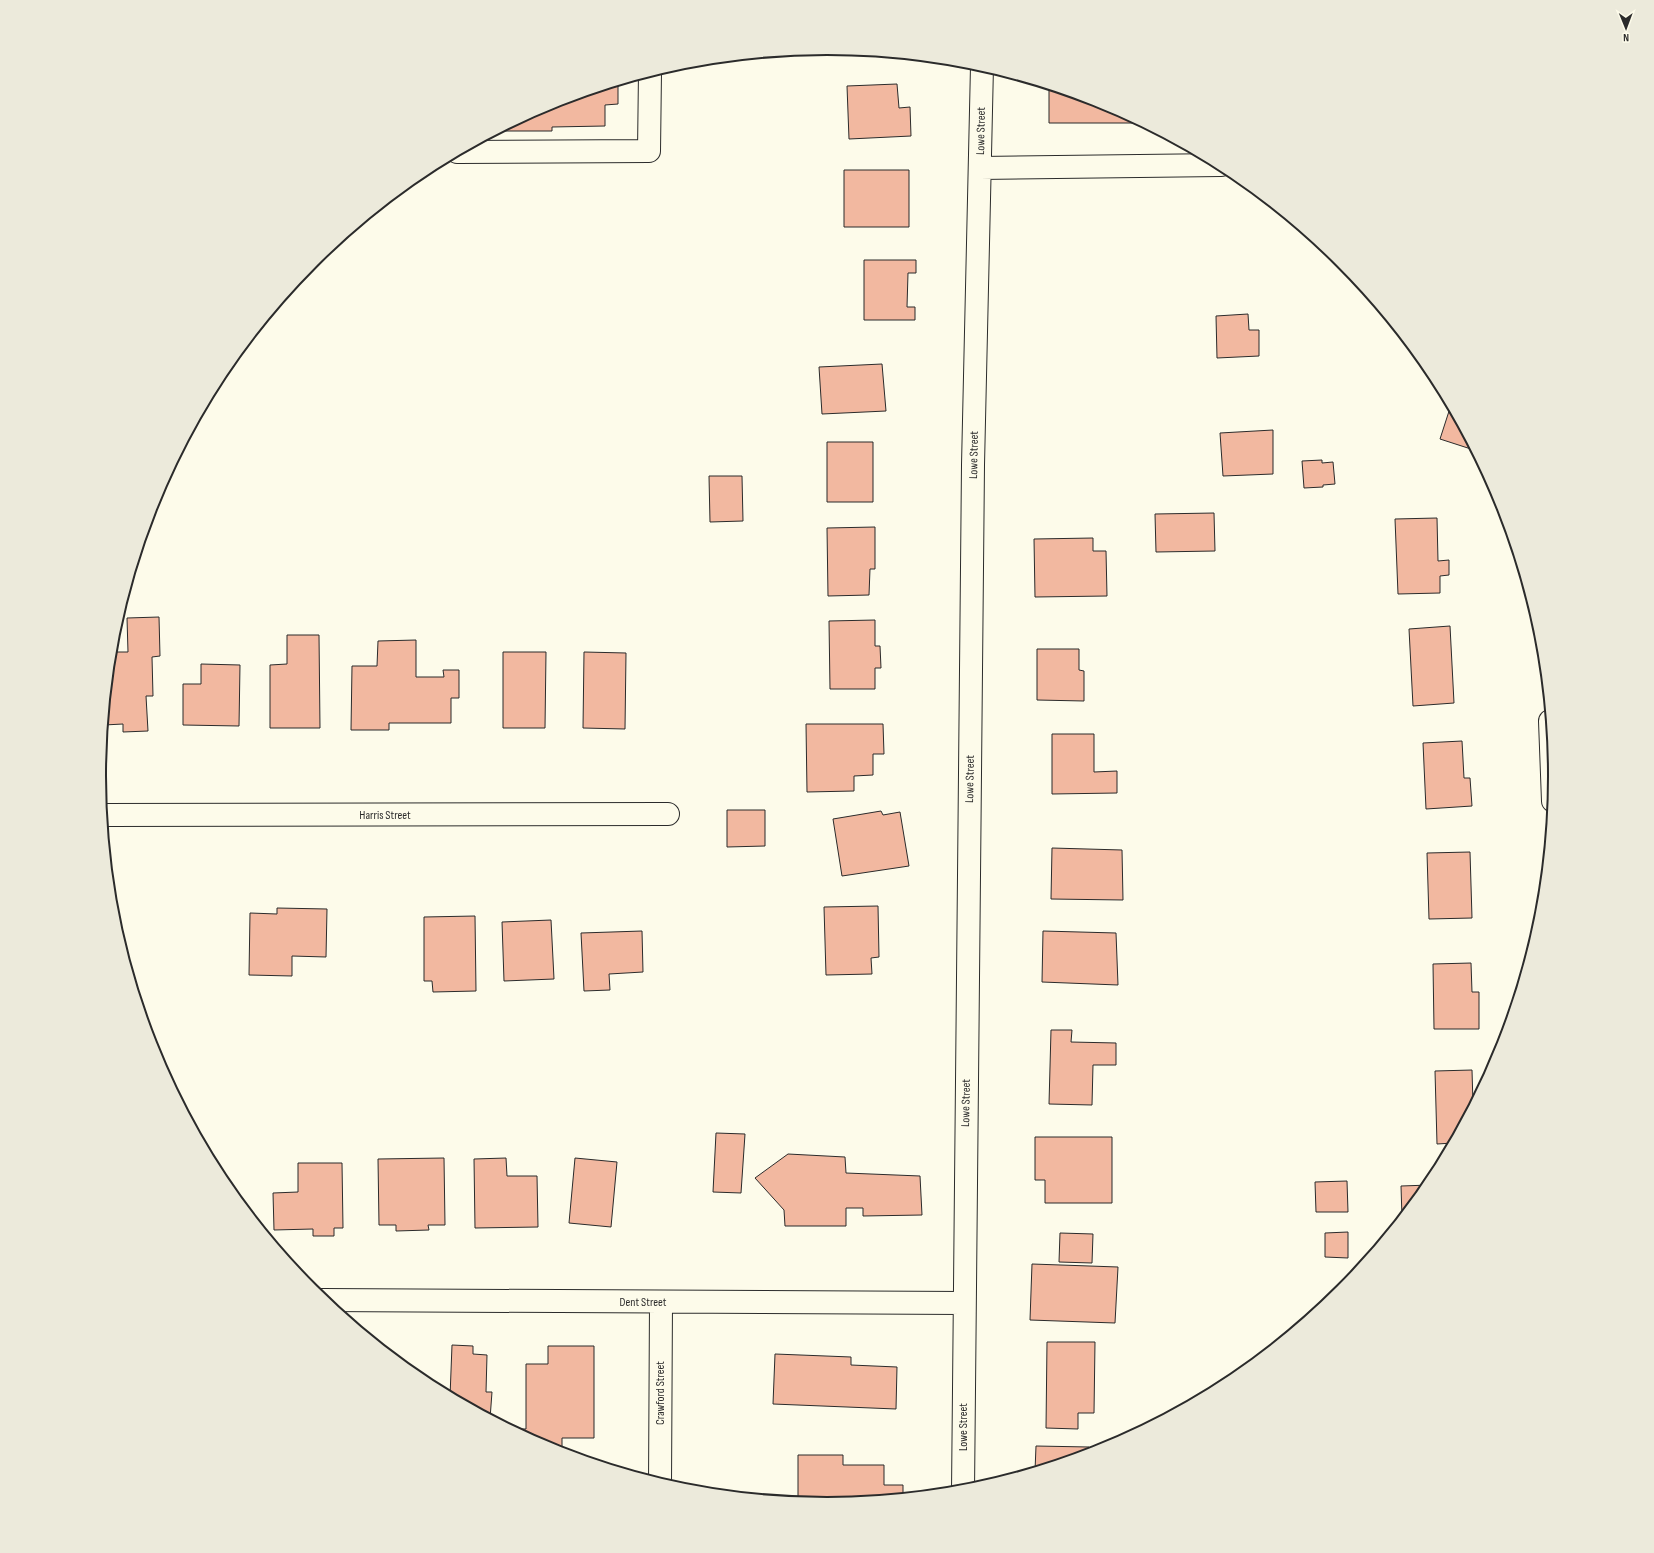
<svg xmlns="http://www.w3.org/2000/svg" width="1654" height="1553" font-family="'Sofia Sans Condensed',sans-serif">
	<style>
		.building { fill: #f2b8a0; stroke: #2b2b2b }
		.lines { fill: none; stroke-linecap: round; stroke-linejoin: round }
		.minor-casing { stroke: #2b2b2b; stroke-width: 24 }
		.minor { stroke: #fdfbea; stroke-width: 22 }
		.labels { text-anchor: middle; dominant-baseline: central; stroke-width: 3; stroke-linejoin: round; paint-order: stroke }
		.street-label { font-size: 12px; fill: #2b2b2b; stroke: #fdfbea }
		.rim { fill: none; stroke: #2b2b2b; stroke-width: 2 }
	</style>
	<rect width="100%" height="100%" fill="#fdfbea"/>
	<path class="building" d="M618,82V104L605,105V126L552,127V131H497L548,103Z
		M897,84L899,108L910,107L911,136L849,139L847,86Z
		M1049,86L1106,104L1143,123H1049Z
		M844,170H909V227H844Z
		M864,260H916V273H908L907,307H915V320H864Z
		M1248,314L1249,330H1259V356L1217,358L1216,316Z
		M882,364L886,411L822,414L819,367Z
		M1451,405L1474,450L1440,439Z
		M1273,430V474L1223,476L1220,433Z
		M827,442H873V502H827Z
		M1322,460V463L1333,462L1335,484L1323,485V487L1304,488L1302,461Z
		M709,476H742L743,521L710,522Z
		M1214,513L1215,551L1156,552L1155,514Z
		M1437,518L1438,561L1449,560V575L1440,576V593L1398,594L1395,519Z
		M875,527V569H870L869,595L828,596L827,528Z
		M1093,538V551H1106L1107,596L1035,597L1034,539Z
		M159,617L160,656L152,657L153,696H146L148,731L123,732V724L104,725L111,652H128L127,618Z
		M875,620V646H880L881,668H875V689H830L829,621Z
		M1450,626L1454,703L1413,706L1409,629Z
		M287,635H319L320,728H270V665L287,664Z
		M416,640V677H444L443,670H459V698H451V723H389V730H351L352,666H377L378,641Z
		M1037,649H1079V670L1084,671V701L1037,700Z
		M503,652H546L545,728H503Z
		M584,652L626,653L625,729L583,728Z
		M201,664L240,665L239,726L183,725V684H201Z
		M806,724H883L884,754H873V775L854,776V791L807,792Z
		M1052,734H1094V772L1117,771V793L1052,794Z
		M1462,741L1464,778H1470L1472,806L1426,809L1423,743Z
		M727,810H765V846L727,847Z
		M881,811L883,815L900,812L909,866L842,876L833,819Z
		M1052,848L1122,850L1123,900L1051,899Z
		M1470,852L1472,918L1429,919L1427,853Z
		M878,906L879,957L871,958L872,974L826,975L824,907Z
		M277,908L327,909L326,957L292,956V976L249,975L250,913L277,914Z
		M475,916L476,991L433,992L432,981H424V917Z
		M551,920L554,979L504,981L502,922Z
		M642,931L643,972L609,974L610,990L584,991L581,933Z
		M1043,931L1116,933L1118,985L1042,982Z
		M1471,963L1472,992H1479V1029H1434L1433,964Z
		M1051,1030H1072L1071,1042L1116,1043V1065H1093L1092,1105L1049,1104Z
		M1472,1070L1473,1105L1453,1143L1437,1144L1435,1071Z
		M716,1133L745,1134L741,1193L713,1192Z
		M1035,1137H1112V1203H1045V1180H1035Z
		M788,1154L845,1157L846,1173L920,1176L922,1215L863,1216V1208H846V1226H785L784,1210L755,1178Z
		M444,1158L445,1225H428L429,1230L396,1231V1225H379L378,1159Z
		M506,1158L507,1176H537L538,1227L475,1228L474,1159Z
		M575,1158L617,1162L611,1227L569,1223Z
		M298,1163H342L343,1228H334V1236H313V1229L274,1230L273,1193L298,1192Z
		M1347,1181L1348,1212H1316L1315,1182Z
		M1430,1185L1402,1218L1401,1186Z
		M1348,1232V1258L1325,1257V1233Z
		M1060,1233L1093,1234L1092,1263L1059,1262Z
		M1032,1264L1118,1267L1115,1323L1030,1320Z
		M1047,1342H1095L1094,1413H1078V1429L1046,1428Z
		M452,1345L473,1346V1354L487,1355L486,1392H492L490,1419L450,1397Z
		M548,1346H594V1438H562V1454L548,1449L516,1432V1429H526V1364H548Z
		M775,1354L851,1357V1365L897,1367L896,1409L773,1404Z
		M1036,1446L1089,1447V1455L1035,1471Z
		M798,1455H843V1465H884V1485H903V1497L827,1505L798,1502Z"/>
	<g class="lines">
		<defs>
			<path id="minor" d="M457,152L649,151L650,72
				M980,168L1221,165
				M1550,721L1553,801
				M102,815L668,814
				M322,1300L964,1303
				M660,1484L661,1302
				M963,1492L973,465L982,66"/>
		</defs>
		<use href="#minor" class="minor-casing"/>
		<use href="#minor" class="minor"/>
	</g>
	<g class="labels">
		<g class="street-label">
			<text transform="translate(981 131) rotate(-89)">Lowe Street</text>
			<text transform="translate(974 455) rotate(-89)">Lowe Street</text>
			<text transform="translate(970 779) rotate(-89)">Lowe Street</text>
			<text x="385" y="815">Harris Street</text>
			<text transform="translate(966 1103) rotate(-89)">Lowe Street</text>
			<text x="643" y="1302">Dent Street</text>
			<text transform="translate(660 1393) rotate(-90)">Crawford Street</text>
			<text transform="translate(963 1427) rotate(-90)">Lowe Street</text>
		</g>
	</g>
	<path d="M0 0H1654V1553H0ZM106 776a721 721 0 1 1 1442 0a721 721 0 1 1-1442 0Z" fill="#eceadb" fill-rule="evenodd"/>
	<path class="rim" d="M106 776a721 721 0 1 1 1442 0a721 721 0 1 1-1442 0Z"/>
	<g transform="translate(1626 28) rotate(179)" stroke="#fdfbea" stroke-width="3" paint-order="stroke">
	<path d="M0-3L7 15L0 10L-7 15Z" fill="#2b2b2b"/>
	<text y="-6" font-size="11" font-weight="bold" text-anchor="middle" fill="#2b2b2b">N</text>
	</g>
</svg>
